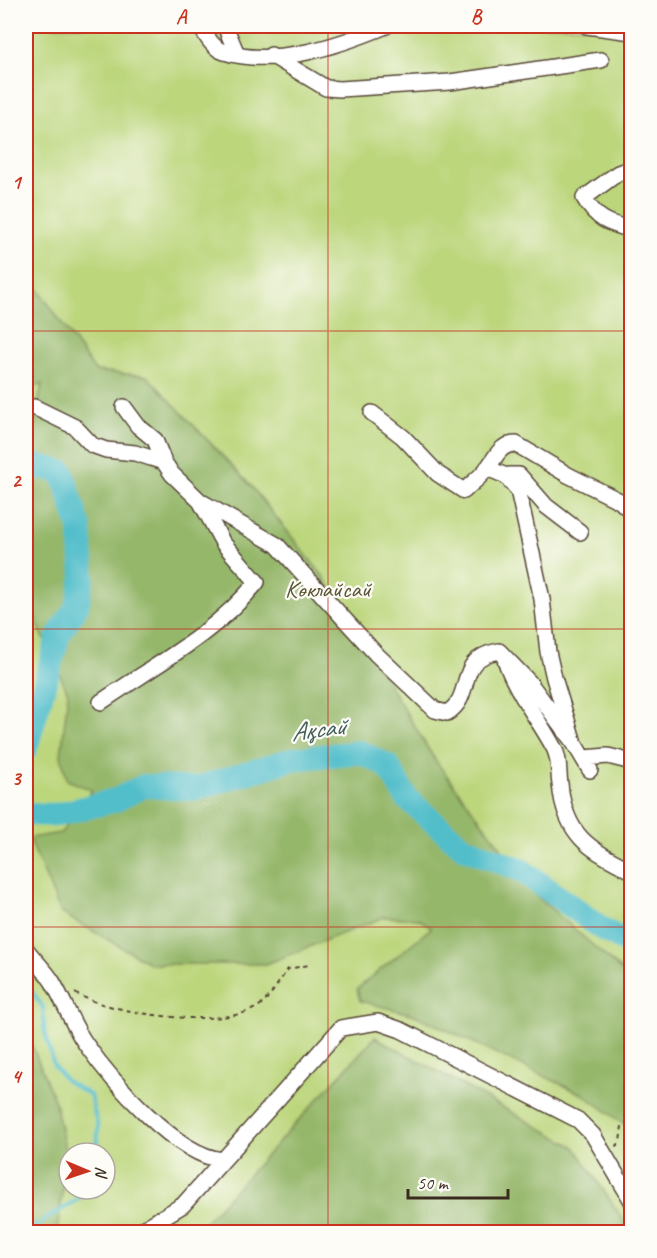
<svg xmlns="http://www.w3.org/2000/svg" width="657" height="1258" font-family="Caveat,sans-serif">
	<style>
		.green { fill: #bcd67b; stroke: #7c804c; stroke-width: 1.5; fill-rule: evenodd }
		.forest { fill: #95b76b; stroke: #687044; stroke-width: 1.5 }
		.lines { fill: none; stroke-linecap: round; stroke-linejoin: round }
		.stream { stroke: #51beca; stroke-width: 4 }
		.river { stroke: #51beca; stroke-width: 24 }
		.minor-casing { stroke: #554536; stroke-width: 18 }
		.path { stroke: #554536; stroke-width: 2; stroke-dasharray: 4.5 4.5; stroke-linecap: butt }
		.minor { stroke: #fff; stroke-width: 15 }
		.grid { fill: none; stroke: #c8321e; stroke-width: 1.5; stroke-opacity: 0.55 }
		.labels { text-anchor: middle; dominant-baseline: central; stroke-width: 4.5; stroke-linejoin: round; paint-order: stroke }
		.park-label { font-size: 24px; fill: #5b5535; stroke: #fdfcf7 }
		.water-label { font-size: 26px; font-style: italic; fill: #435e5a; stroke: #fdfcf7 }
		.neatline { fill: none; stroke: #c8321e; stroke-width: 2 }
		.grid-label { font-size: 20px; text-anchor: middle; font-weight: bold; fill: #c8321e }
	</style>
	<rect width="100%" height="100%" fill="#fdfcf7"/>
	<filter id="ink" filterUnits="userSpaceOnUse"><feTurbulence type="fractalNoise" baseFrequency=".0167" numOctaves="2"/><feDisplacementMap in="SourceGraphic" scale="12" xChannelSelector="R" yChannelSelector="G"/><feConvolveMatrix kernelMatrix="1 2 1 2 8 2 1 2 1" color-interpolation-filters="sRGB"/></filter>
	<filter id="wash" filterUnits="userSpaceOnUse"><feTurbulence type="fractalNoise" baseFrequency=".008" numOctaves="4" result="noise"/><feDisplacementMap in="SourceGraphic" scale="24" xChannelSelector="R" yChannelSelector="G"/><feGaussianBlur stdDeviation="1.35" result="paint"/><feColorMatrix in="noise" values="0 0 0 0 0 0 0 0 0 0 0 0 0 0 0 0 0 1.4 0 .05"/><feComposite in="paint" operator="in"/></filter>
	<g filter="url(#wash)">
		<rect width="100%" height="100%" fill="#eae0be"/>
		<path class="green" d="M26,26H631V1232H26ZM69,1153H105V1189H69Z"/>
		<path class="forest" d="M26,278L40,292L95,371L147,376L251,486L323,576L435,760L538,897L631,979V1129L584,1095L415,1015L360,1001L357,989L431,928L419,919L384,917L266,964H151L61,913L29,838L61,833L92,790L67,780L61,756L68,693L31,609L26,564V466L42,384L33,386L26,394Z
			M26,1031L55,1102L67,1158L57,1232H26Z
			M375,1037L575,1147L631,1232H196Z"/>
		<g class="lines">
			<path class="stream" d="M26,984L43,1007L44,1029L54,1066L66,1081L90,1095L98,1127L97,1153
				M26,1232L83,1196L86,1189"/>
			<path class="river" d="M26,463L62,472L80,528L83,577L77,606L59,634L26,748
				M26,814L56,815L116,800L144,786L194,789L293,759L360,752L388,766L407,799L463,847L521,870L604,930L632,945"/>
		</g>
	</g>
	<g filter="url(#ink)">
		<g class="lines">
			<defs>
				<path id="minor" d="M200,26C206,35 212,48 224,52C274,68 340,45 386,26
					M225,26L237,54
					M587,26L632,32
					M271,55L326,88L340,89L450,82L601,60
					M632,168L618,173L584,198C597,220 608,223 632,230
					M124,407L138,426L155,440L164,462
					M26,409L34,407L75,427L92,445L106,450L135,453L164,462L172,474L200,501L277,545L376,654L435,710L447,713C476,695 453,659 499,651L529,682L574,743
					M372,413L403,437L438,474L464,491C471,484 479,478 485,471C496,459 498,444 516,444L568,475L620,501L632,512
					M487,468L506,476L518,490L542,599L548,652L554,678L574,743L590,770
					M509,475H519L546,506L580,532
					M505,659C515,691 538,718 554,748C560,759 558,771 560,784C565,836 589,849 632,871
					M101,702C155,665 215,634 257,582L223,543L200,501
					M584,758L608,756L632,762
					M26,949C34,960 45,970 52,981C64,1001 72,1024 85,1043C111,1080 176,1156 223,1160
					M138,1232L183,1205L341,1028L378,1022L401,1030L578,1120L593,1135L632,1201"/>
			</defs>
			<use href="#minor" class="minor-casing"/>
			<path class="path" d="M26,448L33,456
				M75,993C111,1014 230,1032 263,1003C272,994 280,980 288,969L309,965
				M616,1147L620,1142L622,1126L632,1118"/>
			<use href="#minor" class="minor"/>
		</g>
	</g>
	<path class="grid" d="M328,26V1232M26,331H632M26,629H632M26,927H632"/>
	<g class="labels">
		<g class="park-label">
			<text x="328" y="589">Көклайсай</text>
		</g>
		<g class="water-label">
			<text transform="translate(318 729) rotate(-7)">Ақсай</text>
		</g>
	</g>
	<rect width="657" height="1258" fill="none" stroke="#fdfcf7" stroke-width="66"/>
	<g transform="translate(87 1171) rotate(92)"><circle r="28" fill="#fdfcf7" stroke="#afa8a0" stroke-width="1.5"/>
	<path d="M0-4.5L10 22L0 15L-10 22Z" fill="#c8321e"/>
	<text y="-9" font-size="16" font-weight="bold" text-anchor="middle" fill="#3b2a1e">N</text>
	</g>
	<path d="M408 1189v9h100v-9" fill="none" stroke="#3b2a1e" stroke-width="3"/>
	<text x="417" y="1189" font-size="18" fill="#3b2a1e" stroke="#fdfcf7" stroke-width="4.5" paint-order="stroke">50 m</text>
	<rect x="33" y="33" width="591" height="1192" class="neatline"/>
	<g class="grid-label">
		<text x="181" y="23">A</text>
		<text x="476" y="23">B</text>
		<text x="16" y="189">1</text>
		<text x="16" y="487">2</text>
		<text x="16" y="785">3</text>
		<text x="16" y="1083">4</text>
	</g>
</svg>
